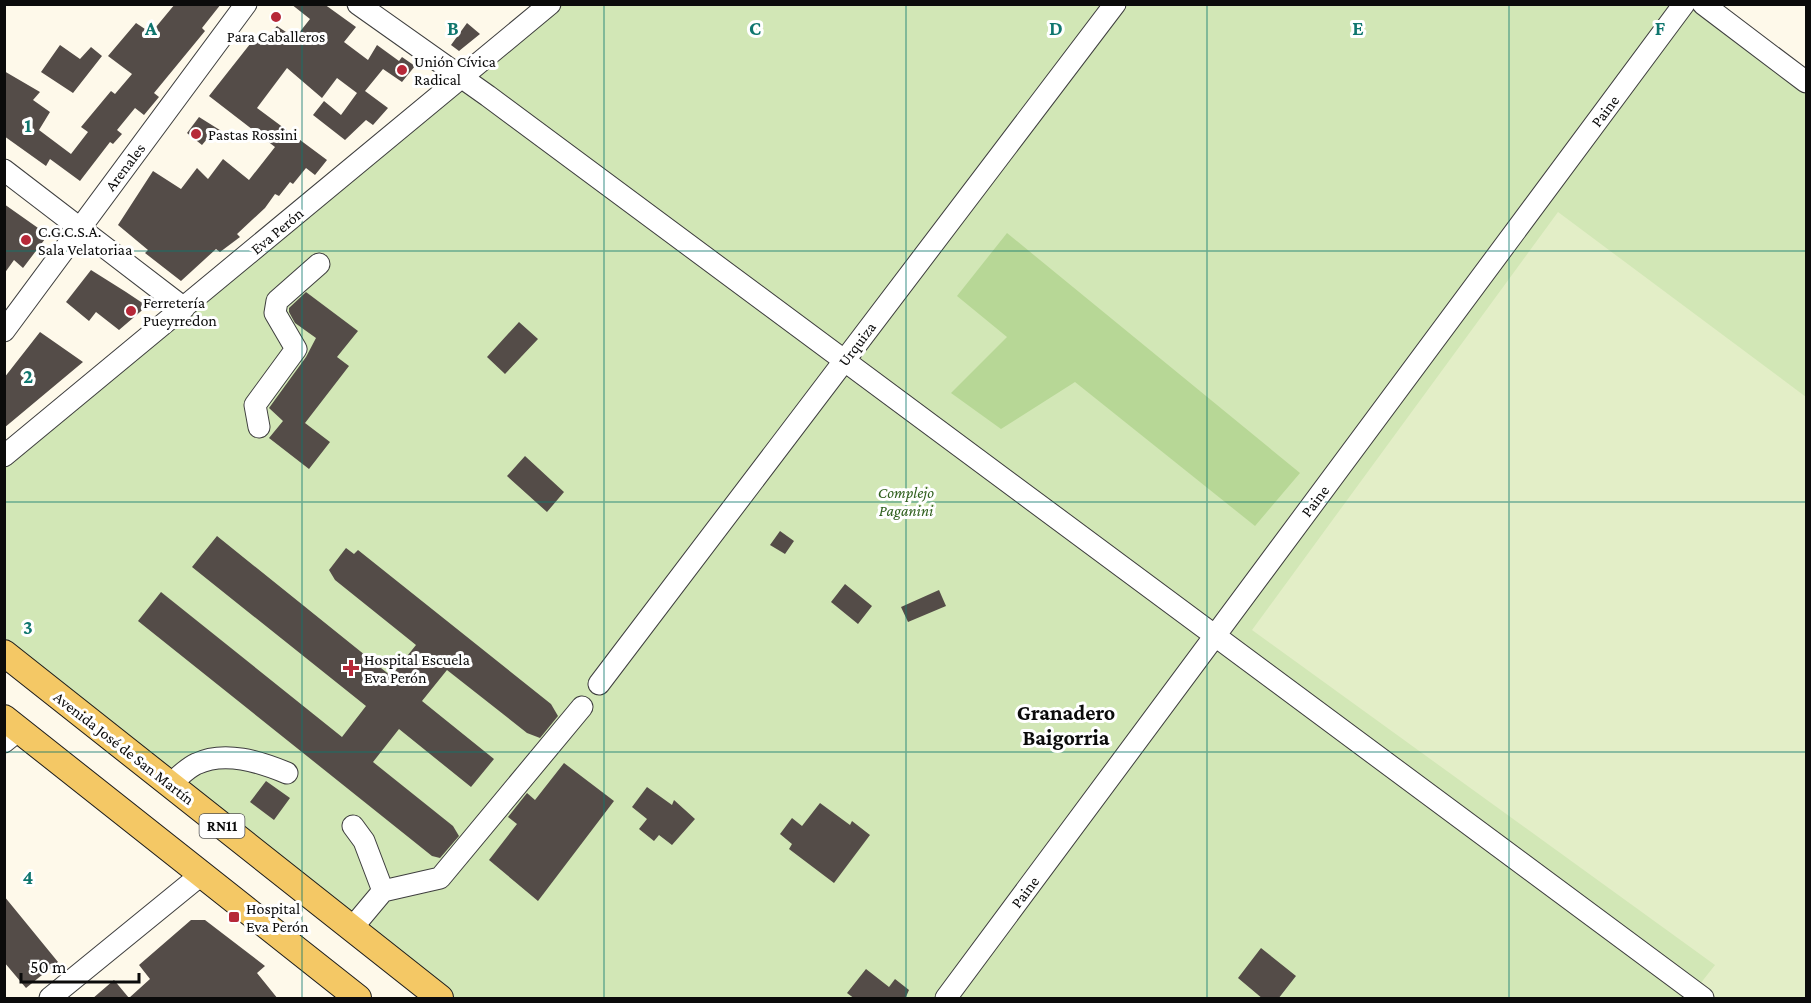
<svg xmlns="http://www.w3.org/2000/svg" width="1811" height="1003" font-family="'Crimson Pro',serif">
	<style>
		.green { fill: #d2e7b6 }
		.forest { fill: #b7d796 }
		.pitch { fill: #e3eec7 }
		.building { fill: #544c48 }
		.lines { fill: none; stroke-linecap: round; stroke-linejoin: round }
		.minor-casing { stroke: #3e3e3e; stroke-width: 23 }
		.major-casing { stroke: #1c1c1c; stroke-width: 28 }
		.minor { stroke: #fff; stroke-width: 21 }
		.major { stroke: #f4c865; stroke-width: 26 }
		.grid { fill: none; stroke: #0f766e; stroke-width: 1.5; stroke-opacity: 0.55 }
		.poi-dot { fill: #b62838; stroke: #fff; stroke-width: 2 }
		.labels { text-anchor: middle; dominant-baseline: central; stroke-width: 6; stroke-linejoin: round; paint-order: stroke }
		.shield { fill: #fff; stroke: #545454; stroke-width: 1.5 }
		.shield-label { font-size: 15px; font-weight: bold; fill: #0b0b0b }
		.poi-label { font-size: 16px; fill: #0b0b0b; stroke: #fff; text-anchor: start }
		.street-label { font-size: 16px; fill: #0b0b0b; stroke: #fff }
		.park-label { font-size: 16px; font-style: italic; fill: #30601e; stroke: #fff }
		.district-label { font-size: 22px; font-weight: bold; fill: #0b0b0b; stroke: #fff }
		.grid-label { font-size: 20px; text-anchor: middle; font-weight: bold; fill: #0f766e; stroke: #fff; stroke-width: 6; stroke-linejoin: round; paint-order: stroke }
	</style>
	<rect width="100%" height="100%" fill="#fef9ea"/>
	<path class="green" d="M550,5H1703L1806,82V998H440L5,653L4,456Z"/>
	<path class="forest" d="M1007,233L1300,473L1255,526L1075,382L1001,429L951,393L1007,337L957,296Z"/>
	<path class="pitch" d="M1558,212L1806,397V998H1689L1715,965L1252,630Z"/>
	<path class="building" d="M175,4H221L202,28L205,31L154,93L159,97L144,115L135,108L117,130L122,134L113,144L110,142L80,181L50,159L46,166L4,136V71L40,92L33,100L50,112L39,130L71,154L88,132L81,127L111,91L115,94L132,74L108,56L136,23L151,33Z
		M291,4H324L356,27L344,42L368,60L377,45L399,61L402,57L415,66L402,82L383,69L365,91L388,108L373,125L366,120L345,140L313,115L324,101L341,115L357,93L337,78L322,98L287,68L257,108L327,160L315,175L306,168L293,184L290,182L279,196L275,194L265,208L237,234L240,237L220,252L216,249L181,281L145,253L148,250L118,225L153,171L181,189L197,168L208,179L223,159L249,180L275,147L209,96L254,39L261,45L277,26L295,38L310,19Z
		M467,23L480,34L459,51L451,45Z
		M60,45L80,59L91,47L102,56L73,93L41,72Z
		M199,117L223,132L213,143L207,139L202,145L187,133Z
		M4,204L48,235L23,268L14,260L4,274Z
		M91,270L126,292L147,306L119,330L96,312L89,321L66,302Z
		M306,292L358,331L337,357L349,366L305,423L330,442L309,469L269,438L283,421L269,408L306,357L316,338L295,323L289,312V308Z
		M519,322L538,339L505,374L487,357Z
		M40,332L83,362L4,428V378Z
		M525,456L564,492L547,512L507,476Z
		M780,531L794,541L785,554L770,545Z
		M217,536L391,676L416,645L335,580L329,570L346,548L354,554L358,550L551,704L558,716L540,738L527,733L447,670L422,701L494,759L471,787L399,729L373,762L453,826L459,836L440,858L432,856L138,621L161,592L342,737L366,706L192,567Z
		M845,584L872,606L858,624L831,602Z
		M939,590L946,606L908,622L901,607Z
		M564,763L614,801L538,901L489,860L517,824L508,817L527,793L535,800Z
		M266,781L290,798L274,820L250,802Z
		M647,787L672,805L674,800L695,819L672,845L659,835L654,841L639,829L647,819L632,807Z
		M820,803L850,825L852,821L870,835L834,883L789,849L792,844L780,834L792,818L802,826Z
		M4,896L58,962L26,988L4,962Z
		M191,920H205L265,966L257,973L278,999H92L114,980L129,998L150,979L139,965Z
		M1261,948L1296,976L1278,999H1263L1238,978Z
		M866,969L889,987L895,979L909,990L905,999H855L847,993Z"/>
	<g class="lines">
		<defs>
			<path id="minor" d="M358,4L488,96L1703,998
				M1703,4L1806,82
				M4,170L184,308
				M4,331L246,4
				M259,427L255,405L296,349L275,313L277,301L319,264
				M4,456L550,4
				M599,684L1115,4
				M4,742L19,730
				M170,784C178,778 187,768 196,764C225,750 260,762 287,773
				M383,891L440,878L582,707
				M352,928L383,891L364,841L353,826
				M50,998L202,874
				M946,998L1684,4"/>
			<path id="major" d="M4,653L440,998
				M4,718L358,998"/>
		</defs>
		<use href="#minor" class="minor-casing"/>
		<use href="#major" class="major-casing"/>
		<use href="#minor" class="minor"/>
		<use href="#major" class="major"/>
	</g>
	<path class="grid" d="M302,4V998M604,4V998M906,4V998M1207,4V998M1509,4V998M4,251H1806M4,502H1806M4,752H1806"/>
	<g class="poi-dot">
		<circle cx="276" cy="17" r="6"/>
		<circle cx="402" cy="70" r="6"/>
		<circle cx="196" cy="134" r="6"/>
		<circle cx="26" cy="240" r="6"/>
		<circle cx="131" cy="311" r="6"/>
		<path d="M348 659h6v6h6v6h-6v6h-6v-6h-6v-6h6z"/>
		<rect x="228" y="911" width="12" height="12" rx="3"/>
	</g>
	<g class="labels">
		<rect class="shield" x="199.5" y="814" width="45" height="24" rx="4.5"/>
		<g class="shield-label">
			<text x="222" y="826">RN11</text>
		</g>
		<g class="poi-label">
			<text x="276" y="36" text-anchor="middle">Para Caballeros</text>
			<text x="414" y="61">Unión Cívica<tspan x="414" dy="18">Radical</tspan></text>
			<text x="208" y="134">Pastas Rossini</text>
			<text x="38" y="231">C.G.C.S.A.<tspan x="38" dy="18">Sala Velatoriaa</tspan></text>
			<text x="143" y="302">Ferretería<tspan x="143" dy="18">Pueyrredon</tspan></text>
			<text x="364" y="659">Hospital Escuela<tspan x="364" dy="18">Eva Perón</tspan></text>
			<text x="246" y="908">Hospital<tspan x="246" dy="18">Eva Perón</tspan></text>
		</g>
		<g class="street-label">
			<text transform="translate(1605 111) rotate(-53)">Paine</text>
			<text transform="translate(125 167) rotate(-53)">Arenales</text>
			<text transform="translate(277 231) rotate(-40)">Eva Perón</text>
			<text transform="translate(857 344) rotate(-53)">Urquiza</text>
			<text transform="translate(1315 501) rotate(-53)">Paine</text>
			<text transform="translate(124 748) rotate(38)">Avenida José de San Martín</text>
			<text transform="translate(1025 892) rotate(-53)">Paine</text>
		</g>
		<g class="park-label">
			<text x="906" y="492">Complejo<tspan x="906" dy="18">Paganini</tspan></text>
		</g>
		<g class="district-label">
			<text x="1066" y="712">Granadero<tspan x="1066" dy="25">Baigorria</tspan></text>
		</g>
	</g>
	<g class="grid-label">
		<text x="151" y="35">A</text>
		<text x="453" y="35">B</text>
		<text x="755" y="35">C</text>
		<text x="1056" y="35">D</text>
		<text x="1358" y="35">E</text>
		<text x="1660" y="35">F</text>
		<text x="28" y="132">1</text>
		<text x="28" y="383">2</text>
		<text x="28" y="634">3</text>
		<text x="28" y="884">4</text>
	</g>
	<rect width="1811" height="1003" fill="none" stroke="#0b0b0b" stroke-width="12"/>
	<path d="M21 973v9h118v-9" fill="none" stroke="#0b0b0b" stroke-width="3"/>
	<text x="30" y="973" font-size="18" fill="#0b0b0b" stroke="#ffffff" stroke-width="4.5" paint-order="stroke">50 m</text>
</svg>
